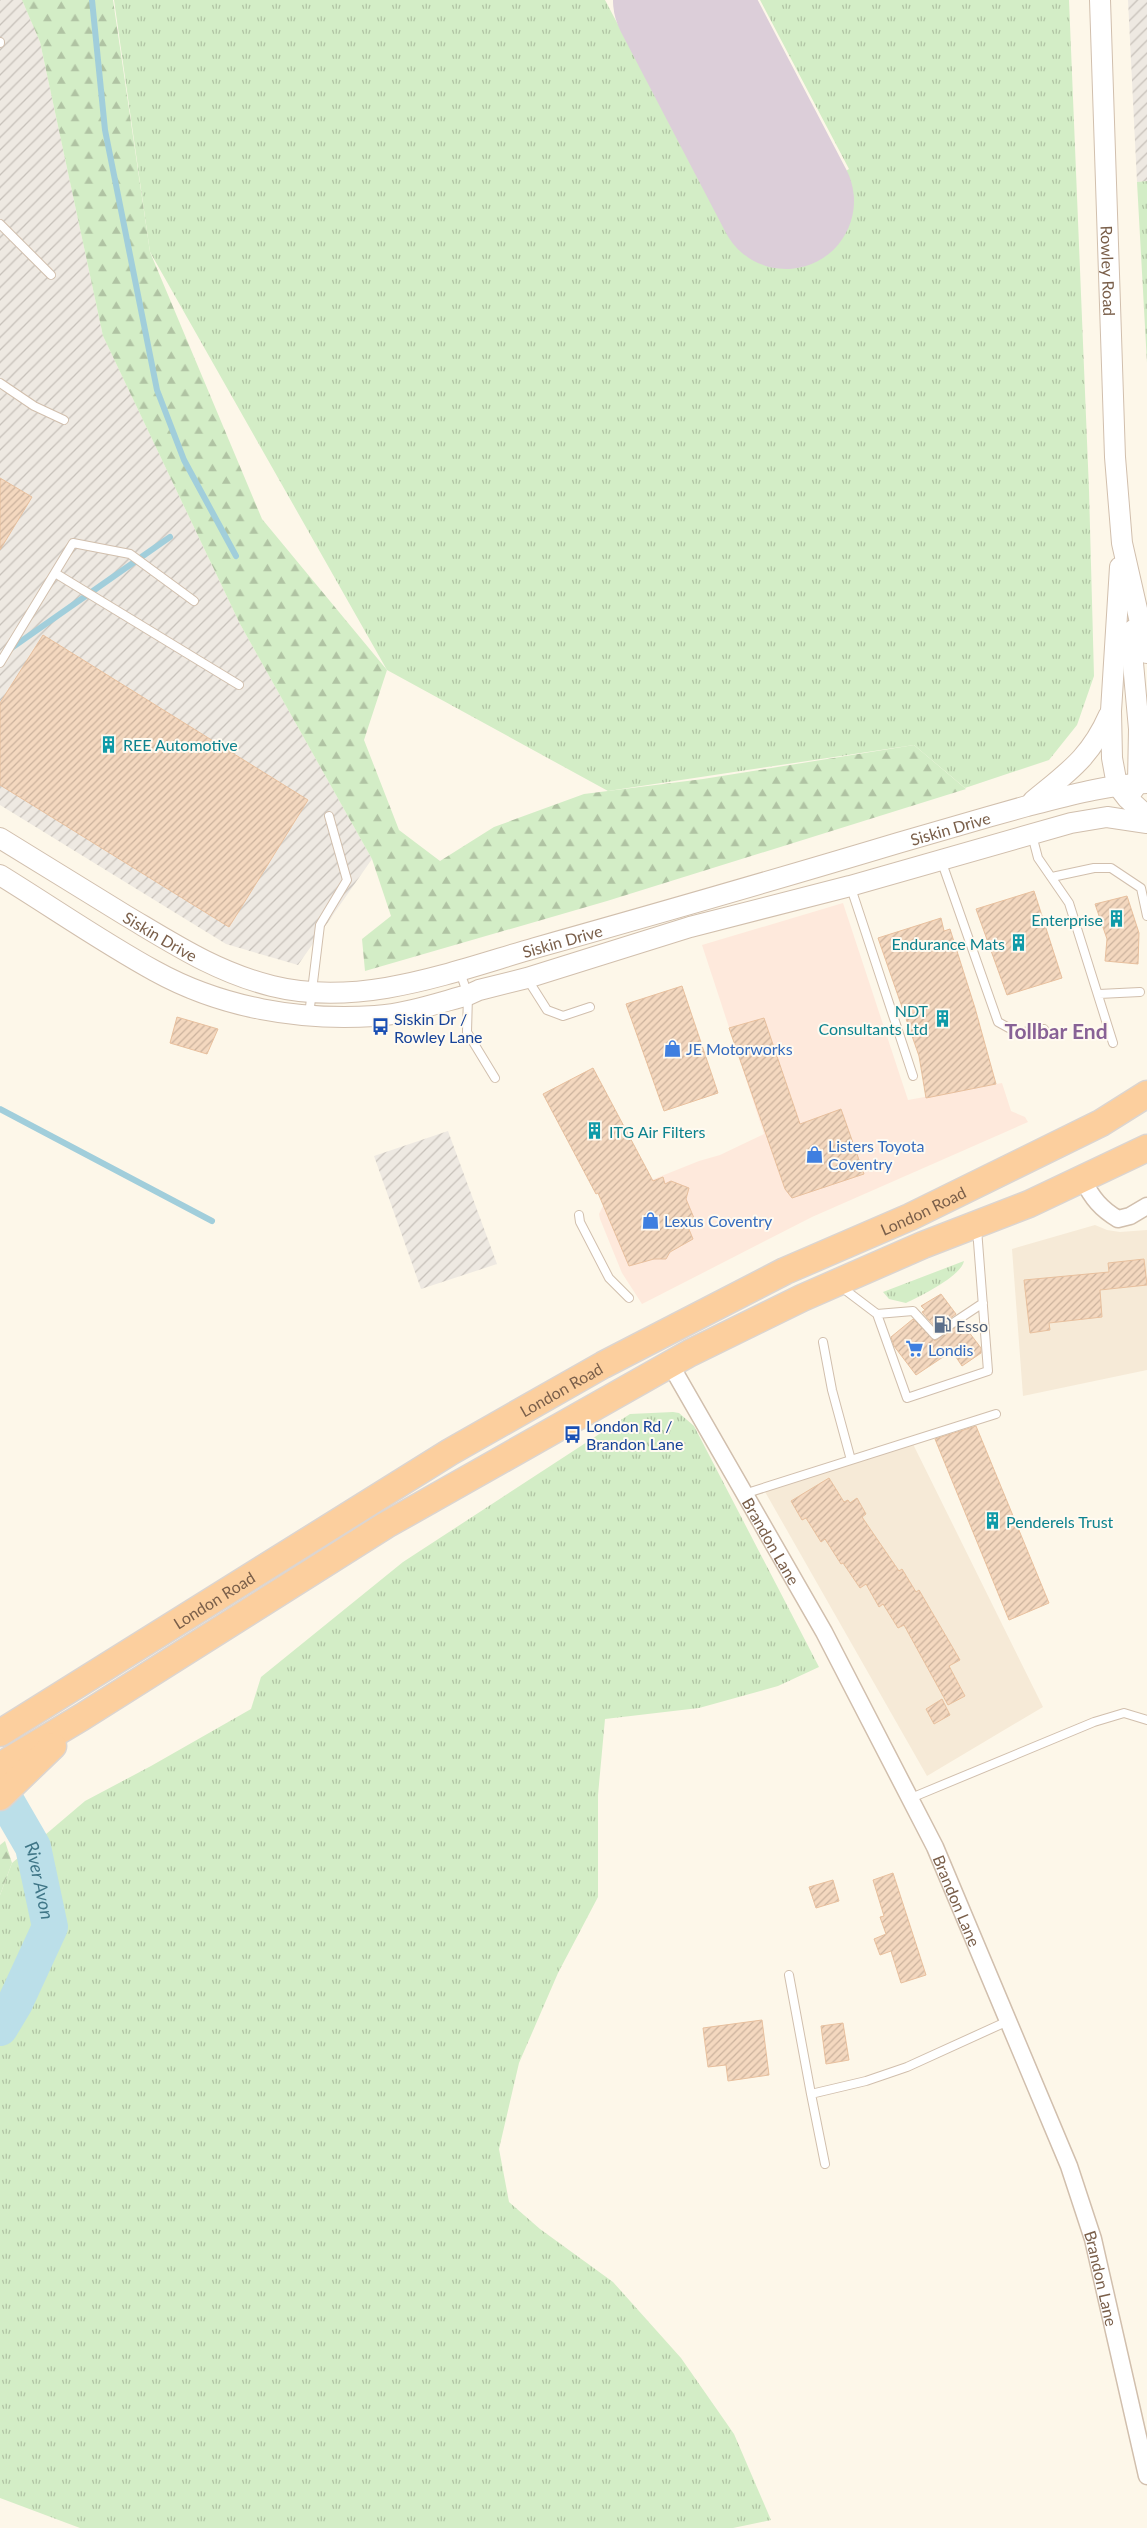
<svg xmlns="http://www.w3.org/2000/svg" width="1147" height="2528" font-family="Lato,sans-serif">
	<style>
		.residential { fill: #f6ead7 }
		.commercial { fill: #fee9dc }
		.industrial { fill: url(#industrial-furrows) }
		.grass { fill: url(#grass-tufts) }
		.forest { fill: url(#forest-firs) }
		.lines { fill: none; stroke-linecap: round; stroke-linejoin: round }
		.stream { stroke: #a1cedb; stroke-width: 6 }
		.river { stroke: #bbdfe9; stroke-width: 36 }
		.runway { stroke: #dcced9; stroke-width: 136 }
		.building { fill: url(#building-hatch); stroke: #e8c09e }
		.service-casing { stroke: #d1bfad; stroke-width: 10 }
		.minor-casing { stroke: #d1bfad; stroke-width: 19 }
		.tertiary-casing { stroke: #d1bfad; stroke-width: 22 }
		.trunk-casing { stroke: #dcd5d0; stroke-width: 29 }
		.service { stroke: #fff; stroke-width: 8 }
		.minor { stroke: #fff; stroke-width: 16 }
		.tertiary { stroke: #fff; stroke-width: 20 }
		.trunk { stroke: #fccf9e; stroke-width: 26 }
		.labels { text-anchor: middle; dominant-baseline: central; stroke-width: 4; stroke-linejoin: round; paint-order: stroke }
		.street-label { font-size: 16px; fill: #7a5f4a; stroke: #fffaf0 }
		.culture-label { font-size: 16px; fill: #0d838f; stroke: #fffaf0; text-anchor: start }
		.transit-label { font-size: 16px; fill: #164399; stroke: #fffaf0; text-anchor: start }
		.shop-label { font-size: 16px; fill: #366cbe; stroke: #fffaf0; text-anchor: start }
		.service-label { font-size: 16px; fill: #4e5e75; stroke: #fffaf0; text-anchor: start }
		.water-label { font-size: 18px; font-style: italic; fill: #3f7687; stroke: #fffaf0 }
		.district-label { font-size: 21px; font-weight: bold; fill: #886296; stroke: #fffaf0 }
	</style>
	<defs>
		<pattern id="industrial-furrows" width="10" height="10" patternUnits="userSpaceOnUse" patternTransform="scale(1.25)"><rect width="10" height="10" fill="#eee9e2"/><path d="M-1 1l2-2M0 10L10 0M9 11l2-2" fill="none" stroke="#c6c0b9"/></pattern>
		<pattern id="grass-tufts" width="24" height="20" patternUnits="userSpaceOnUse" patternTransform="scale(1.25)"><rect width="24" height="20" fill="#d3edc6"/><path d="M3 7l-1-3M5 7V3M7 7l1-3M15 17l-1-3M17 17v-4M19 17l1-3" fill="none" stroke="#b0c3a3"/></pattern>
		<pattern id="forest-firs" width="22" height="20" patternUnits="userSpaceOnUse" patternTransform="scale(1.25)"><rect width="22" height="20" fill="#d3edc6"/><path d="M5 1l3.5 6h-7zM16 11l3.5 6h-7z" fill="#b0c3a3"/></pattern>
		<pattern id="building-hatch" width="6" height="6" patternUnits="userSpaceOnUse" patternTransform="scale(1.25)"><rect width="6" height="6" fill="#f4d8bf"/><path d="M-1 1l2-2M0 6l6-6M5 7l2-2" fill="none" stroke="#cbb29d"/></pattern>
	</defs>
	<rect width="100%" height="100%" fill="#fdf7e9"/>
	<path class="residential" d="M1095,1225L1107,1230L1120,1232L1147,1230V1370L1023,1396L1012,1249Z
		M912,1442L1043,1707L927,1776L764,1490Z"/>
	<path class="commercial" d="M843,903L908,1100L1002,1083L1011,1111L1025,1117L1028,1122L812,1217L642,1304L622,1273L600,1219L599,1214L604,1204L644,1183L699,1161L720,1155L764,1134L702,945Z"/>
	<path class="industrial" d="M0,0H22L40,42L103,336L240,624L372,859L298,965L226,944L0,805Z
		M1128,0H1147V181L1137,182Z
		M448,1131L497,1264L421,1289L374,1156Z"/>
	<path class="grass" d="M114,0H605L731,238L849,169L760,0H1069L1089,490L1094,676L1077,725L1049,760L965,788L914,745L608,791L387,670L150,252Z
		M1147,181V363L1137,182Z
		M964,1261C961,1276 921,1296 906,1303L889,1299L883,1292Z
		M673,1412L679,1413L694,1426L819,1667L778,1686L699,1708L605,1719L598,1795V1897L558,1973L519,2063L499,2149L509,2202L540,2229L613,2282L681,2358L734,2434L771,2520L733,2528H80L0,2498V1895L12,1863L85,1801L151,1766L251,1709L261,1677L403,1562L630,1414Z"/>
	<path class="forest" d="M22,0H113L150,252L262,519L387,670L364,740L399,830L440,861L494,827L584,794L703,779L914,745L966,789L607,901L365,971L362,939L391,916L372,859L240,624L103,336L40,42Z
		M5,1841L12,1863L0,1895V1845Z"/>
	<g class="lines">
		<path class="stream" d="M92,0L105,130L157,390L184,460L236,556
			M10,649L170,537
			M0,1109L212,1221"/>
		<path class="river" id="s1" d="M0,1790L33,1847L50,1927L15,2003L0,2028"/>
		<path class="runway" d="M681,0L786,201"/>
	</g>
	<path class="building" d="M0,478L32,497L0,550Z
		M43,635L308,800L229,927L0,785V703Z
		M1034,891L1062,978L1007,995L976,909Z
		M1127,896L1139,933L1138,964L1105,961L1107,939L1095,904Z
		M941,918L944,931L950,929L975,1008L996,1084L926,1098L919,1056L878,938Z
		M682,986L718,1093L664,1111L626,1004Z
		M177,1017L218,1029L207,1054L170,1043Z
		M764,1018L800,1124L841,1109L864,1174L792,1198L785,1189L729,1028Z
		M593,1068L653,1181L663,1177L665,1184L671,1181L689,1188L686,1199L694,1218L686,1222L693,1239L670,1252L666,1259H654L629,1266L598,1193L596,1194L543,1094Z
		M1144,1259L1147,1285L1100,1290L1102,1317L1049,1323L1050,1330L1030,1333L1024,1280L1109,1272L1108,1263Z
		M941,1294L956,1314L936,1328L922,1312L925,1310L921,1306Z
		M913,1319L935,1341L962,1323L981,1348V1353L962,1366L952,1351L916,1375L894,1346L891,1337Z
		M976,1426L1049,1603L1009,1620L935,1439Z
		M829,1478L844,1502L848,1500L850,1503L857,1498L866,1514L862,1517L899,1571L902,1569L916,1592L919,1590L960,1660L949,1666L965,1696L948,1705L904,1625L898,1628L883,1604L879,1607L866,1584L860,1588L843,1563L841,1564L825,1539L821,1542L806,1518L802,1520L791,1501Z
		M942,1699L950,1715L934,1724L926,1709Z
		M893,1873L926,1975L901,1983L891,1951L880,1955L874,1939L886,1934L880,1917L884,1916L873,1880Z
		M833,1880L839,1901L816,1908L809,1887Z
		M762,2020L769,2075L728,2081L726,2065L708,2067L703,2028Z
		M843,2023L849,2060L826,2064L821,2026Z"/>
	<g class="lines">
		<defs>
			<path id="service" d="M0,42V43
				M0,224L51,275
				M0,383L34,406L64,420
				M55,573L239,685
				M0,663L73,543L130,554L194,601
				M1032,835L1038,858L1069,903L1113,1043
				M941,860L998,1022L1018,1033L1044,1029
				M1052,877L1094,868H1111L1141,888L1147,916
				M851,888L913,1076
				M460,972L468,995L467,1032L495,1078
				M528,980L547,1010L563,1016L590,1007
				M1099,994L1140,992
				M309,1015L320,925L347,880L329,816
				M579,1215L580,1222L609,1278L629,1298
				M840,1286L877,1314L907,1398L988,1371L977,1229
				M877,1314L913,1311L935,1335L983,1303
				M823,1342L832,1390L851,1460
				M744,1494L996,1414
				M911,1798L1094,1722L1124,1713L1147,1720
				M789,1975L811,2094L866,2081L907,2067L1008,2021
				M811,2094L825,2164"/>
			<g id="minor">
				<path d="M1083,1180C1092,1198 1101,1209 1118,1219L1130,1216L1147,1206"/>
				<path id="s2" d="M670,1364L824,1632L935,1847L1069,2166L1093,2239L1147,2476"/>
			</g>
			<g id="tertiary">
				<path id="s3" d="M1100,0L1115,457L1122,543L1147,653"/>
				<path d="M1120,567L1111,711L1112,758L1117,785L1127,798L1147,816"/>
				<path d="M1131,793L1138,783L1139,729L1133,663V630"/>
				<path d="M1033,801C1068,772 1090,758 1109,715"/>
				<path id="s4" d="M0,838C42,864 83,889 125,915C174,944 216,972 272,986C360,1008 452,972 535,948C656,914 778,879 898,843C942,830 984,818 1027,806C1067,796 1106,785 1147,783"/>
				<path d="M0,875C52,907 102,942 155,971C222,1008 300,1021 375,1016C406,1014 438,1003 468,995L479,990L527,978L690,927L850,886L1071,823L1107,817L1147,823"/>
			</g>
			<g id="trunk">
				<path id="s5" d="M0,1733L450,1452L603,1365L785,1271L910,1217L1101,1123L1147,1094"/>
				<path d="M0,1766L82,1717L386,1525L690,1353L802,1298L923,1245L1029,1204L1147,1148"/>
				<path d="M0,1797L53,1746"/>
			</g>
		</defs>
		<use href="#service" class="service-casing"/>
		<use href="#minor" class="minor-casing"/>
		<use href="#tertiary" class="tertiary-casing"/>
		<use href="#trunk" class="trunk-casing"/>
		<use href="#service" class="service"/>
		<use href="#minor" class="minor"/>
		<use href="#tertiary" class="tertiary"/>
		<use href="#trunk" class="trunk"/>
	</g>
	<defs>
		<symbol id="building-bare" viewBox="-9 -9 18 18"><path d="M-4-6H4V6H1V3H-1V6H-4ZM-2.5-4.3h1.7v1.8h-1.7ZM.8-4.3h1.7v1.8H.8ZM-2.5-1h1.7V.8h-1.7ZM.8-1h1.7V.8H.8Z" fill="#0f9aa8" stroke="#fffaf0" stroke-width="2.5" paint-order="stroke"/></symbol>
		<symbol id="bus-bare" viewBox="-9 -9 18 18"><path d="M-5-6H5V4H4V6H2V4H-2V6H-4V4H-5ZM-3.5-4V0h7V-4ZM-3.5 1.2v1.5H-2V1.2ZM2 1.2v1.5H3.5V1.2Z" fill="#1a4fb4" stroke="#fffaf0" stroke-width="2.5" paint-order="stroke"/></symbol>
		<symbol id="shop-bare" viewBox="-9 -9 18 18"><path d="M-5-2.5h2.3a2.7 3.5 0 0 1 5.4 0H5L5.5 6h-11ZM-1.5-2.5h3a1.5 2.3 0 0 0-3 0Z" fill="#3f7fe0" stroke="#fffaf0" stroke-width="2.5" paint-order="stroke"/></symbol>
		<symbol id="fuel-bare" viewBox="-9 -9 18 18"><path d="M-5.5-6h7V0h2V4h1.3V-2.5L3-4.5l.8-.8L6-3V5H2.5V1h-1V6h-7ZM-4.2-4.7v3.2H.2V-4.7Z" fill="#5c6f8a" stroke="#fffaf0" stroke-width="2.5" paint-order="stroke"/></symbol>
		<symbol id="supermarket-bare" viewBox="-9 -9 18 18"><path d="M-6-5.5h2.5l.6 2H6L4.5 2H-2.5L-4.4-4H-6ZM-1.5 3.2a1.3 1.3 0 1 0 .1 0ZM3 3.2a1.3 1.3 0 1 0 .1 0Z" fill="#3f7fe0" stroke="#fffaf0" stroke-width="2.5" paint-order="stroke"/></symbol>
	</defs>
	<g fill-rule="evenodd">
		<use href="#building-bare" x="96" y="732" width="25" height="25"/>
		<use href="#building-bare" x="1104" y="906" width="25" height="25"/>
		<use href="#building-bare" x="1006" y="930" width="25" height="25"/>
		<use href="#building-bare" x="930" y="1006" width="25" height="25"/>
		<use href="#bus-bare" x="368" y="1014" width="25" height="25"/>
		<use href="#shop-bare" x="660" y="1036" width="25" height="25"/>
		<use href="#building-bare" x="582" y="1118" width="25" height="25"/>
		<use href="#shop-bare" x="802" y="1142" width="25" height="25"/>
		<use href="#shop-bare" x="638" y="1208" width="25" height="25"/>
		<use href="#fuel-bare" x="930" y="1312" width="25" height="25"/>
		<use href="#supermarket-bare" x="902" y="1336" width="25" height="25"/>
		<use href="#bus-bare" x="560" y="1422" width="25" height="25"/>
		<use href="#building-bare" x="980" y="1508" width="25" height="25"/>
	</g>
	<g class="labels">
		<g class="street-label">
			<text stroke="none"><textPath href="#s3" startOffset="271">Rowley Road</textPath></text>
			<text stroke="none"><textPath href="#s4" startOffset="1012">Siskin Drive</textPath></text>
			<text stroke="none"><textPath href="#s4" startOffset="188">Siskin Drive</textPath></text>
			<text stroke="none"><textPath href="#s4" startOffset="608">Siskin Drive</textPath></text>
			<text stroke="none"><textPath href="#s5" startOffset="1062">London Road</textPath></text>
			<text stroke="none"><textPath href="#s5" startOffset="658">London Road</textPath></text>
			<text stroke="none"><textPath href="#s2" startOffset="204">Brandon Lane</textPath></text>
			<text stroke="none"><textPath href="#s5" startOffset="252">London Road</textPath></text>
			<text stroke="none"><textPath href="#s2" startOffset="609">Brandon Lane</textPath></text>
			<text stroke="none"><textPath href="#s2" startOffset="1014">Brandon Lane</textPath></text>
		</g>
		<g class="culture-label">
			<text x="123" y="744">REE Automotive</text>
			<text x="1103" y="919" text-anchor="end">Enterprise</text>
			<text x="1005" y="943" text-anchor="end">Endurance Mats</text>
			<text x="928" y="1010" text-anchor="end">NDT<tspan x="928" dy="18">Consultants Ltd</tspan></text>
			<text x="609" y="1131">ITG Air Filters</text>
			<text x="1006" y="1521">Penderels Trust</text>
		</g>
		<g class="transit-label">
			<text x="394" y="1018">Siskin Dr /<tspan x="394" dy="18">Rowley Lane</tspan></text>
			<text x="586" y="1425">London Rd /<tspan x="586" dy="18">Brandon Lane</tspan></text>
		</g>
		<g class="shop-label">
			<text x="686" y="1048">JE Motorworks</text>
			<text x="828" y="1145">Listers Toyota<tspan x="828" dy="18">Coventry</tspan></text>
			<text x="664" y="1220">Lexus Coventry</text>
			<text x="928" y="1349">Londis</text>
		</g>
		<g class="service-label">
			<text x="956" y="1325">Esso</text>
		</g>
		<g class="water-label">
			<text stroke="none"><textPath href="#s1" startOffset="100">River Avon</textPath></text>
		</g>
		<g class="district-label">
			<text x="1056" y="1030">Tollbar End</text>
		</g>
	</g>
</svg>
